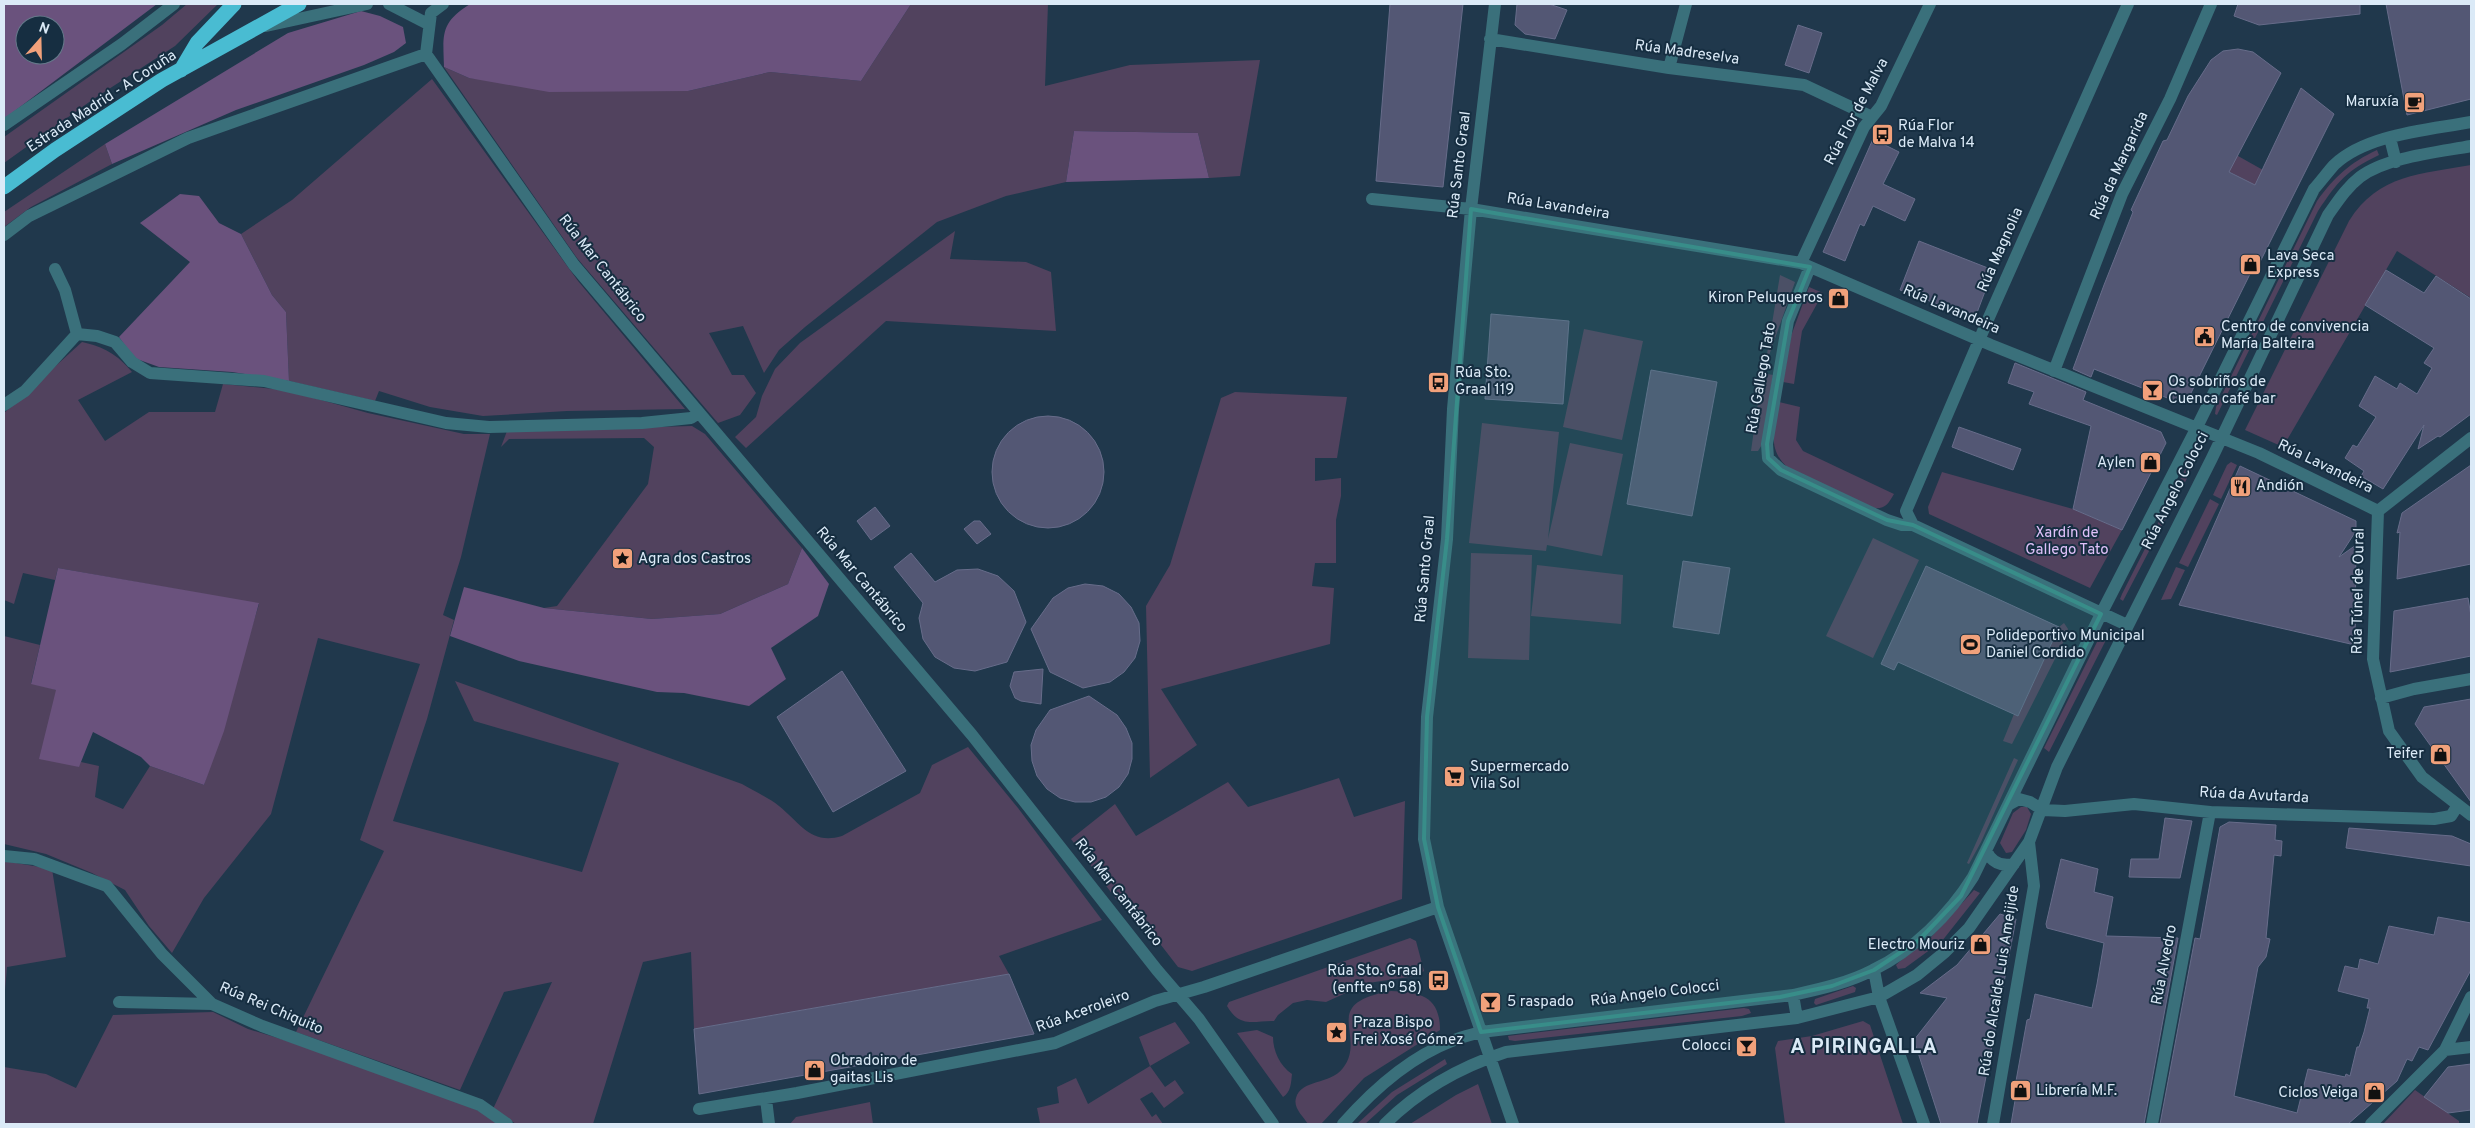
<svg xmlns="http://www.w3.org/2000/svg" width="2475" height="1128" font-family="Overpass,sans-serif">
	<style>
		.green { fill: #51425e }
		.forest { fill: #6a527d; fill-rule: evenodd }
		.building { fill: #535774; stroke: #676c8a }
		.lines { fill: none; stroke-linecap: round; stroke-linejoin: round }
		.street { stroke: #3a707b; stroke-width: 12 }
		.highway { stroke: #49bcd2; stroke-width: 15 }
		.marked { fill: #388d89; fill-opacity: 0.2; stroke: #388d89; stroke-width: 4; stroke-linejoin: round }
		.labels { text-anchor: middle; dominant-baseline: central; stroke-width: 4; stroke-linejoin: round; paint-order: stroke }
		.street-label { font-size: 15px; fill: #dbeaf7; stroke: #162e41 }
		.poi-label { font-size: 15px; fill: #dbeaf7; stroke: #162e41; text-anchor: start }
		.park-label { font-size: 15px; fill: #e0c1f9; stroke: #162e41 }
		.district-label { font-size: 20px; font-weight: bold; letter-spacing: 1px; fill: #dbeaf7; stroke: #162e41 }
	</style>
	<rect width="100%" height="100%" fill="#20384c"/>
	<path class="green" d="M187,4H218L175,46L92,100L4,163V137L162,25Z
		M911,4H1048L1045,86L1130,65L1260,60L1240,176L1209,178L1198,133L1074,131L1066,182L1006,196L937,222L805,327L779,350L764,373L743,326L709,333L732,375H744L756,393L740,415L718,423L577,258L444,67L469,78L688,91L770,72L861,81Z
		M432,79L578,281L685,409L567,411L483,416L430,407L379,391L375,401L289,381L286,312L272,295L241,234L292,200Z
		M105,144L112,164L31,207L4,227V212Z
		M2222,147L2263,170L2255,185L2214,164Z
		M2377,150L2379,155C2346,171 2338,181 2318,211L2217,415L2215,414L2216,407L2317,201C2334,177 2351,162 2377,150Z
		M2471,165V298L2397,251L2283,447L2245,430L2349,221C2378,174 2422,174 2471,165Z
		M955,231L950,259L1026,262L1051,272L1056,331L886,321L746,448L735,437L756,417L762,396L775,369L800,343Z
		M1780,275L1795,282L1767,361L1766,360Z
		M1809,287L1823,293L1802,331L1794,384L1783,382L1791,336Z
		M1584,329L1643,341L1622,440L1563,427Z
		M82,342C104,347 117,354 132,372L78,400L105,441L149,412H215L223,384L285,390L368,413L464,434H490L461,557L443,615L454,620L427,719L393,821L582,872L619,763L474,721L455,681L742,784C754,791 769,798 779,806C801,824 811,845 842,836L920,793L932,765L968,747L1018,808L1102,920L999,956L1009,974L694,1029L691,952L643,962L593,1124H516L493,1109L552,982L504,992L460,1090L296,1032L384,851L360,840L420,664L318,638L271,814L204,898L172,953L149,926L125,890L92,873L46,854L4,844V636L40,645L31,683L57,690L78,767L81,762L99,766L95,797L123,809L150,766L204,785L259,604L58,568L55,580L23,573L14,604L4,600V413Z
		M1762,373L1773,375L1763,443L1758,451H1751Z
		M1235,392L1347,397L1337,458H1315V481L1341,478V496L1336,520V563H1315L1312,586L1334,588L1330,644L1161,689L1197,745L1150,778L1146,606L1170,565L1221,398Z
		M1779,402L1800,407L1796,440L1803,451L1894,494C1888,504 1886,509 1873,508L1788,468C1766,448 1775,429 1779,402Z
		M1482,423L1559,432L1548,539L1570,443L1623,454L1602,556L1547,545L1546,551L1469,543Z
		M692,426L705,434L802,548L788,584L720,614L652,619L544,608L557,606L648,484L654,447L644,438L509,439L501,447L507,431Z
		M2192,456H2196V461L2123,601L2120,599L2122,594Z
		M2231,462L2237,465L2221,499L2213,495L2227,465Z
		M1942,472L2073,509L2122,530L2090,588L1929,514L1928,507Z
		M2210,499L2219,504L2188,567L2179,563Z
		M1873,538L1919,560L1873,658L1826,636Z
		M1471,553L1532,555L1529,660L1468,658Z
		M1537,565L1623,575L1621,624L1531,616Z
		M2176,567L2185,570L2171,599L2161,600Z
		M2064,623L2068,629L2065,639L2012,744L2003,741L2014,714L2018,716L2059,627Z
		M2100,636H2105L2106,640L2049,752L2044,748Z
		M2014,758L2018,760L1981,842L1969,864L1967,863Z
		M1339,778L1354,817L1405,801L1402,899L1192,971L1178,967L1130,905L1122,907L1071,839L1115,804L1136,836L1228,782L1248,807Z
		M2021,807H2027L2031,814L2026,830L2012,852L2006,853L2000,843L2013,813Z
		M4,861L52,869L66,957L7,967L4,1002Z
		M1974,890L1980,893L1942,941L1905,968L1898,969L1896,965L1899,962L1931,937Z
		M1410,938L1416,941L1424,971L1416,976L1368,983L1326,1002L1307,1000L1293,1003L1278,1015L1274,1021C1252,1021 1240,1028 1227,1006L1229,1002Z
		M1853,986L1856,988L1855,992L1816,1005L1814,1003L1815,999Z
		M1391,991C1420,992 1440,996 1440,1030L1364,1078L1321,1124H1308C1303,1116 1293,1108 1296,1098C1301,1079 1330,1085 1343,1068C1368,1035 1317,1004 1391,991Z
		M1744,1008L1749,1009L1751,1013L1742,1016L1515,1041L1509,1040L1508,1036Z
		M213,1012L248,1029L320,1051L440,1095L494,1117L502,1124H4V1067L46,1074L76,1088L113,1015Z
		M1863,1021L1870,1025L1903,1124H1785L1775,1048L1778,1041L1812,1036Z
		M1175,1022L1190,1043L1150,1066L1165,1087L1175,1080L1184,1093L1164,1108L1152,1092L1140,1099L1152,1117L1156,1114L1163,1124H1037L1040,1123L1037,1108L1059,1103L1057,1087L1076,1078L1088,1104L1150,1066L1139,1037Z
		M1257,1030L1273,1037C1273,1051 1280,1066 1292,1074C1291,1083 1291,1092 1283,1097L1237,1033Z
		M1445,1059L1447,1064L1397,1095L1365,1124H1357L1392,1092Z
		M1478,1084L1492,1124H1410L1456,1095Z
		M2415,1090L2459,1121V1124H2383Z
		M870,1102L873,1124H790L796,1117Z"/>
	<path class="forest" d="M4,4H157L4,119ZM25,25H55V55H25Z
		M470,4H911L861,81L770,72L688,91L549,92L469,78L444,67C443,34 440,23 470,4Z
		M361,11L380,16L403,27L406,43L394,52L364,65L236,110L112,164L105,144L288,33Z
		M1074,131L1198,133L1209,178L1066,182Z
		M180,194L199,196L219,223L241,234L272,295L286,312L289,381L232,372L159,367L134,358L119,337L190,262L140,223Z
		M802,548L829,584L818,616L771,648L786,679L749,706L684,693L657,692L519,661L450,636L464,587L544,608L652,619L720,614L788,584Z
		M58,568L259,603L224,731L204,785L150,766L141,757L93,732L79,767L39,759L56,690L31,684Z"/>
	<path class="building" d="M1390,4H1463L1443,187L1376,181Z
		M1517,4H1549L1567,10L1555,39L1525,34L1515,25Z
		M2238,4H2360V14L2259,25L2234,16Z
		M2386,4H2471V99L2407,115Z
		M1798,25L1822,33L1809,73L1785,65Z
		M2238,49L2253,52L2281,73L2229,172L2255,185L2301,88L2334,114L2256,270L2253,268L2190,395L2175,401L2094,369L2091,377L2073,369L2104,285L2133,212L2131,210L2163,141L2167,140L2188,96L2211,60L2223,51Z
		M1873,139L1899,152L1883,184L1915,199L1905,221L1873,206L1864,226L1860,224L1845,261L1823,252Z
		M1919,241L1993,270L1975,318L1900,290Z
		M2386,270L2424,293L2436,276L2471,299V414L2440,437L2438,436L2418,449L2424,425L2383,489L2361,476L2364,471L2345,458L2353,445L2357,447L2376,417L2359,406L2375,376L2397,389L2400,383L2417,394L2432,368L2424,363L2434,348L2365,305Z
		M1491,314L1569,321L1563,404L1485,399Z
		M2015,363L2086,392L2083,400L2161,432L2166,443L2122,530L2073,509L2091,426L2029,404L2034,392L2008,383Z
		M1651,370L1717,382L1692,516L1627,504Z
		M992 472a56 56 0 1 1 112 0a56 56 0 1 1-112 0Z
		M1959,427L2021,449L2013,470L1952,447Z
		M2471,465V564L2397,579L2400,532L2397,533L2402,513Z
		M2240,466L2356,521V531L2339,557L2356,545L2355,645L2179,605Z
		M875,507L890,526L871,540L857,521Z
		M974,521H980L991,534L977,544L964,529Z
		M911,553L935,582L957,570L978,569L998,576L1014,591L1026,622L1007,662L975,671L954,668L935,657L923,639L919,618L923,603L894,567Z
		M1683,561L1730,568L1719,634L1673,627Z
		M1926,566L2059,627L2018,716L1898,662L1894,670L1881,664Z
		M1085,584L1103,586L1119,594L1131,607L1139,623L1140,641L1135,658L1124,672L1110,682L1083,688L1050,672L1031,629L1053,598L1068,588Z
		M2468,598L2471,616V656L2390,672L2394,611Z
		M1043,669L1041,704L1021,701L1015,698L1010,686L1014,672Z
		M842,671L906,771L833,812L777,717Z
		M1089,696L1117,715L1126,728L1132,743V759L1128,774L1119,787L1106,797L1091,802H1075L1060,798L1047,789L1037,776L1032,761L1031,745L1036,730L1050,710Z
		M2471,699V802L2415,724L2424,707Z
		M2165,818L2192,821L2180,878L2129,877L2131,859H2159Z
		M2229,822L2276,825L2275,840L2282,841L2281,856L2274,855L2266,938L2270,939L2266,957L2258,967L2234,1096L2297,1113L2308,1069L2345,1077L2346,1074L2350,1076L2357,1047H2359L2364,1032L2370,1008H2367L2369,999L2338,991L2345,966L2358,969L2360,959L2378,964L2389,926L2434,935L2438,917L2471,923V970L2428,1050L2419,1047L2412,1061L2407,1059L2397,1081L2348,1124H2160L2195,938L2200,939L2220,827Z
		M2349,828L2452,836L2471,844V866L2346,848Z
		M2061,859L2098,869L2094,892L2113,897L2106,936L2178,938L2144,1124H2011L2018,1083L2016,1081L2027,1020L2030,1019L2035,994L2092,1008L2097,984L2104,943L2047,928L2046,924Z
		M2000,914L2016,919L1977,1124H1941L1914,1040L1947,998L1920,993L1957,965Z
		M1009,974L1034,1034L699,1094L694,1029Z
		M2471,1064V1110L2448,1113L2424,1097L2448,1067Z"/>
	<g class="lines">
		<path class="street" d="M389,4L428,24
			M1495,4L1471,209L1453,409L1447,539L1427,717L1424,839L1438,907L1513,1124
			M266,26L367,4
			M1490,39L1669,68L1804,85L1872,117
			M426,54L574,265L972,735L1157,970L1199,1019L1273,1124
			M1669,68L1686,4
			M4,125L122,44L174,4
			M2390,138L2396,162
			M1372,199L1471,209L1801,263L1991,345L2259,453L2378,511
			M4,235L29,216L188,138L426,54L431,13L443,4
			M1801,263L1864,127L1881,106L1930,4
			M1810,267L1788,321L1767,444L1768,458L1781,470L1887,520L1902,525H1913
			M55,269L65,290L77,334
			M2054,371L2122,194L2170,99L2211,4
			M4,405L25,391L77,334L97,336L115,342L132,362L150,373L264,381L446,423L489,427L642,423L691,418L699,413
			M2378,511L2373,659L2389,731L2422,777L2471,815
			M2378,511L2471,438
			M2127,625L1913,525L1906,511L1986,324L2128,4
			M2381,698L2414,689L2471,679
			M2008,805L2019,799L2030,802L2043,810L2065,811L2134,804L2210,812L2434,819L2451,816L2458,805
			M1986,850C1991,862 2001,867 2014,864
			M4,856L34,859L107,886L162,954L212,1004L262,1026L480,1105L507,1124
			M1874,970L1879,997L1924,1124
			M1793,995L1797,1018
			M119,1002L212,1004
			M2445,1050L2471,1047
			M766,1099L769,1124
			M699,1109L797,1093L1055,1043L1155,1001L1204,987L1438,907
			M1343,1124C1372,1091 1410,1057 1452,1041C1461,1037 1471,1035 1481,1032L1793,995C1820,989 1848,983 1873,970C1913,951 1950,914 1973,877L2101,614L2197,427L2314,189C2321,181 2327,173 2334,165C2366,134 2429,130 2471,122
			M1385,1124C1419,1090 1460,1067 1506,1052L1797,1018L1879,997L1917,975L1945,952L1969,928L2029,842L2057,767L2212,458L2328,215C2338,201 2347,187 2360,177C2386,157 2439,152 2471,146
			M1993,1124L2034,886L2029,842
			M2152,1124L2210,812
			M2371,1124L2445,1050L2471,997"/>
		<path class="highway" d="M181,70L197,43L234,4
			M4,187L55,150L162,80L299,4"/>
	</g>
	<path class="marked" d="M1471,209L1810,267L1788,321L1767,444L1768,458L1781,470L1887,520L1913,525L2101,614L1961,896L1919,940L1874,970L1832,986L1780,997L1481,1032L1438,907L1424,839L1427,717L1447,539Z"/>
	<defs>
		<symbol id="cafe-square" viewBox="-11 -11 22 22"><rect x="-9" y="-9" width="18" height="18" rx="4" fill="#f1a17b" stroke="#162e41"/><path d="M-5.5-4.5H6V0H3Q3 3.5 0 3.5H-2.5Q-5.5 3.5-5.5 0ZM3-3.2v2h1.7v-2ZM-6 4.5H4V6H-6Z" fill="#111"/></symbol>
		<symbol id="bus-square" viewBox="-11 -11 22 22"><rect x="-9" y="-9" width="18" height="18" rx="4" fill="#f1a17b" stroke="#162e41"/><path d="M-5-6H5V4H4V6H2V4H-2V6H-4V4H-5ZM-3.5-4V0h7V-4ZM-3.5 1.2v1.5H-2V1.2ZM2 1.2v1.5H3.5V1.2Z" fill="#111"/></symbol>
		<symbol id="shop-square" viewBox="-11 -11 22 22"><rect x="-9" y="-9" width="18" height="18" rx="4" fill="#f1a17b" stroke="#162e41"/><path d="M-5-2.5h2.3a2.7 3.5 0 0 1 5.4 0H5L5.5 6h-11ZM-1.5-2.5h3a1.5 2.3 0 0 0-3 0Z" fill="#111"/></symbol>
		<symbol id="civic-square" viewBox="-11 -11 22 22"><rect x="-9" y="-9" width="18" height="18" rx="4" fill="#f1a17b" stroke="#162e41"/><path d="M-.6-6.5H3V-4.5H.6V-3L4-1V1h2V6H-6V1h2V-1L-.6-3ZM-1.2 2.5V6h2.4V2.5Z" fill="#111"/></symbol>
		<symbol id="bar-square" viewBox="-11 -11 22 22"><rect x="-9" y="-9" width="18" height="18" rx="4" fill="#f1a17b" stroke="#162e41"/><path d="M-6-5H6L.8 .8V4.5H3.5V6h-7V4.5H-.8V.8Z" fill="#111"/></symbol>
		<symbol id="restaurant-square" viewBox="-11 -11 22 22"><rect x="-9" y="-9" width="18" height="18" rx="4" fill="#f1a17b" stroke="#162e41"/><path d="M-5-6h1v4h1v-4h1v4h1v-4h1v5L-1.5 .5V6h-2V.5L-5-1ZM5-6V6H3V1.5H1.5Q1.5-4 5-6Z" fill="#111"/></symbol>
		<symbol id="sight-square" viewBox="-11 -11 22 22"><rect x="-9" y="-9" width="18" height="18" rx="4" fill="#f1a17b" stroke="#162e41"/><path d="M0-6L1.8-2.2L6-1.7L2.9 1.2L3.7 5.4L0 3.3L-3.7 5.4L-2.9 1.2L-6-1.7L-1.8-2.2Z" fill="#111"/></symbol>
		<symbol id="stadium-square" viewBox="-11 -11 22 22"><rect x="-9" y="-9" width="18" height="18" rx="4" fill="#f1a17b" stroke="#162e41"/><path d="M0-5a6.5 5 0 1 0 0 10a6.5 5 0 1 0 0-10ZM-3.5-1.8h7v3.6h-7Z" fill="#111"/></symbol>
		<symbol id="supermarket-square" viewBox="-11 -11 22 22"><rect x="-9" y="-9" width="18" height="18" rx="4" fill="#f1a17b" stroke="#162e41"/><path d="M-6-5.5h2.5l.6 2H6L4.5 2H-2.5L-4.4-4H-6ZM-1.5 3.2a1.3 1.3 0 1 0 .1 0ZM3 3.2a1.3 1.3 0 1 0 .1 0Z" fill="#111"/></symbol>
	</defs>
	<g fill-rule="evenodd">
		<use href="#cafe-square" x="2402" y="90" width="25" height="25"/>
		<use href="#bus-square" x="1870" y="122" width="25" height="25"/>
		<use href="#shop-square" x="2238" y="252" width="25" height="25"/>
		<use href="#shop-square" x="1826" y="286" width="25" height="25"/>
		<use href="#civic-square" x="2192" y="324" width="25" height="25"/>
		<use href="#bus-square" x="1426" y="370" width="25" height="25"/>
		<use href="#bar-square" x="2140" y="378" width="25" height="25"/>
		<use href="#shop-square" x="2138" y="450" width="25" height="25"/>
		<use href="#restaurant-square" x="2228" y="474" width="25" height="25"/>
		<use href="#sight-square" x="610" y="546" width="25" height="25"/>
		<use href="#stadium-square" x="1958" y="632" width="25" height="25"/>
		<use href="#shop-square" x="2428" y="742" width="25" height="25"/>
		<use href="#supermarket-square" x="1442" y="764" width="25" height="25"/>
		<use href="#shop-square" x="1968" y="932" width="25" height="25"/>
		<use href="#bus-square" x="1426" y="968" width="25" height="25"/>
		<use href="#bar-square" x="1478" y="990" width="25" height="25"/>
		<use href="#sight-square" x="1324" y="1020" width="25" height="25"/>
		<use href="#bar-square" x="1734" y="1034" width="25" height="25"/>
		<use href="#shop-square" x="802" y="1058" width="25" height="25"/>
		<use href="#shop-square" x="2008" y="1078" width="25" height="25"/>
		<use href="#shop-square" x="2362" y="1080" width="25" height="25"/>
	</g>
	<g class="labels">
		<g class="street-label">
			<text transform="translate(1687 53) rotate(8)">Rúa Madreselva</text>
			<text transform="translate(102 102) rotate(-33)">Estrada Madrid - A Coruña</text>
			<text transform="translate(1857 112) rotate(-62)">Rúa Flor de Malva</text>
			<text transform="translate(1460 165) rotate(-83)">Rúa Santo Graal</text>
			<text transform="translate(2120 166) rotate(-65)">Rúa da Margarida</text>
			<text transform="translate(1558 207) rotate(9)">Rúa Lavandeira</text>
			<text transform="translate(2001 250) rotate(-66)">Rúa Magnolia</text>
			<text transform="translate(602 269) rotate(52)">Rúa Mar Cantábrico</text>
			<text transform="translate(1951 310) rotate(23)">Rúa Lavandeira</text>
			<text transform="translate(1762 378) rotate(-80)">Rúa Gallego Tato</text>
			<text transform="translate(2325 467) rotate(26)">Rúa Lavandeira</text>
			<text transform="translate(2176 491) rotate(-63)">Rúa Angelo Colocci</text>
			<text transform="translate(1426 569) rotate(-85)">Rúa Santo Graal</text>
			<text transform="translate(861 580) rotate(50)">Rúa Mar Cantábrico</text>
			<text transform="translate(2359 591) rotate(-89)">Rúa Túnel de Oural</text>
			<text transform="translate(2254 796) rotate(3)">Rúa da Avutarda</text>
			<text transform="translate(1118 893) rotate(52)">Rúa Mar Cantábrico</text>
			<text transform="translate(2165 965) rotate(-79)">Rúa Alvedro</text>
			<text transform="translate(2000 981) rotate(-81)">Rúa do Alcalde Luis Ameijide</text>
			<text transform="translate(1655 994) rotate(-7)">Rúa Angelo Colocci</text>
			<text transform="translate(271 1009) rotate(23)">Rúa Rei Chiquito</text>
			<text transform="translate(1083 1012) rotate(-20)">Rúa Aceroleiro</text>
		</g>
		<g class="poi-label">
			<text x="2399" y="102" text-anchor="end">Maruxía</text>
			<text x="1898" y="126">Rúa Flor<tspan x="1898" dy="17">de Malva 14</tspan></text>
			<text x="2267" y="256">Lava Seca<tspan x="2267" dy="17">Express</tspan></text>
			<text x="1823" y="298" text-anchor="end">Kiron Peluqueros</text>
			<text x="2221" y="327">Centro de convivencia<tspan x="2221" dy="17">María Balteira</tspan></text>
			<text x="1455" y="373">Rúa Sto.<tspan x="1455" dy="17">Graal 119</tspan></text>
			<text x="2168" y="382">Os sobriños de<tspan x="2168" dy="17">Cuenca café bar</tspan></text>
			<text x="2135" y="463" text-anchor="end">Aylen</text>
			<text x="2256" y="486">Andión</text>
			<text x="638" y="559">Agra dos Castros</text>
			<text x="1986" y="636">Polideportivo Municipal<tspan x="1986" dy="17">Daniel Cordido</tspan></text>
			<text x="2424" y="754" text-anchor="end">Teifer</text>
			<text x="1470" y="767">Supermercado<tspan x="1470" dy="17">Vila Sol</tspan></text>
			<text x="1965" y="945" text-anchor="end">Electro Mouriz</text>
			<text x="1422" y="971" text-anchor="end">Rúa Sto. Graal<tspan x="1422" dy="17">(enfte. nº 58)</tspan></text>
			<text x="1507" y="1002">5 raspado</text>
			<text x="1353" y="1023">Praza Bispo<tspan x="1353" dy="17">Frei Xosé Gómez</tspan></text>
			<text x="1731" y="1046" text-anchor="end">Colocci</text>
			<text x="830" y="1061">Obradoiro de<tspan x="830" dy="17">gaitas Lis</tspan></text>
			<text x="2036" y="1091">Librería M.F.</text>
			<text x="2358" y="1093" text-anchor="end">Ciclos Veiga</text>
		</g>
		<g class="park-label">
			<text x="2067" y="533">Xardín de<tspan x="2067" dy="17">Gallego Tato</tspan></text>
		</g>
		<g class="district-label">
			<text x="1864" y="1048">A PIRINGALLA</text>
		</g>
	</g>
	<rect width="2475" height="1128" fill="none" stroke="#dbeaf7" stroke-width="10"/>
	<g transform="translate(40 40) rotate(20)"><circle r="24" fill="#162e41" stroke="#65798a"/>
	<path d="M0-4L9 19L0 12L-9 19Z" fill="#f1a17b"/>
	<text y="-8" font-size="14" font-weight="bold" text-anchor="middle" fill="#dbeaf7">N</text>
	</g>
</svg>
